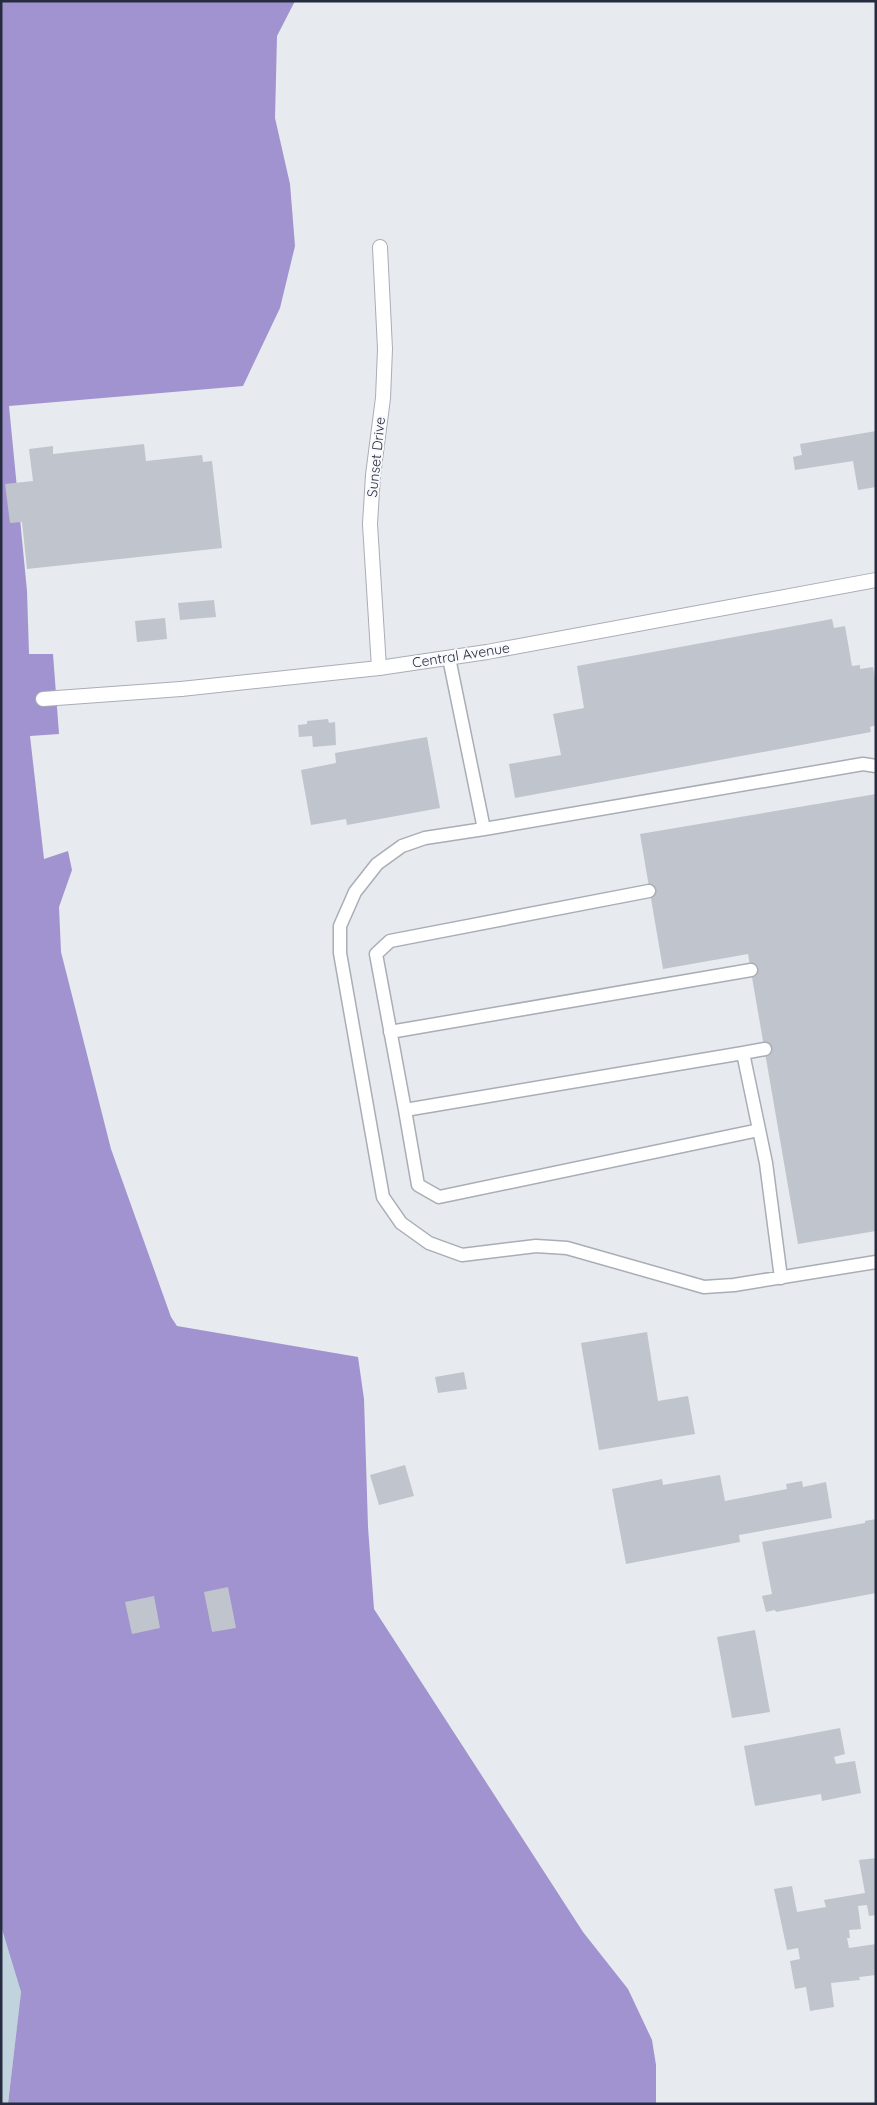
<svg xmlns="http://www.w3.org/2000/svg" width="877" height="2105" font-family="Quicksand,sans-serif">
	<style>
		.green { fill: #c1d4de }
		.water { fill: #a093cf }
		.building { fill: #c0c4cc }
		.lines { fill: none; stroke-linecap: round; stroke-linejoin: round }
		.service-casing { stroke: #a9adb6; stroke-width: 15 }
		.pedestrian-casing { stroke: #a9adb6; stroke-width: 16 }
		.minor-casing { stroke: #a9adb6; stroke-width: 16 }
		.tertiary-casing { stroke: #a9adb6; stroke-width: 16 }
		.service { stroke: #fff; stroke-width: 12 }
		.pedestrian { stroke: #fff; stroke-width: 14 }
		.minor { stroke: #fff; stroke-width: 14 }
		.tertiary { stroke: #fff; stroke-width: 14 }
		.labels { text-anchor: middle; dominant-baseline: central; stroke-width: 4; stroke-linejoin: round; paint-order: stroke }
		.street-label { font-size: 14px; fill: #262c40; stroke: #f7f9fb }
	</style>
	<rect width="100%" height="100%" fill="#e7eaee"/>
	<path class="green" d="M1,1926L21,1992L8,2104H1Z"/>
	<path class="water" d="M1,1H295L277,36L275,118L290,184L295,246L280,308L243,386L9,406L27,591L29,654H53L59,734L30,736L44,859L68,851L72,870L59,907L61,952L111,1149L171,1317L177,1326L358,1357L364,1399L368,1527L374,1609L583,1932L628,1989L652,2040L656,2065V2104H8L21,1992L1,1926Z"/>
	<path class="building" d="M876,431V487L858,490L853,461L795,470L793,457L802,455L800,444Z
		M144,444L146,461L202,455L203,462L212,461L222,548L27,569L22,522L10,523L5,484L33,481L29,449L53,446V454Z
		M214,600L216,617L180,620L178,603Z
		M165,618L167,639L137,642L135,621Z
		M832,619L834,628L845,626L852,666L860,665V669L873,667L876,682V725L870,727L871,732L515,798L509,764L561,755L553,714L584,708L577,666Z
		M328,719L329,723L335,722L336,745L313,747L312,736L299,737L298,725L307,724V721Z
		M427,737L440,808L347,825L346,819L311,825L301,770L336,763L335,753Z
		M876,794V1231L798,1244L748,954L663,969L640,834Z
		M647,1332L658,1401L688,1396L695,1434L599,1450L581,1343Z
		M464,1372L467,1389L438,1393L435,1377Z
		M405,1465L414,1496L379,1505L370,1475Z
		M720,1475L725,1501L787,1489L786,1484L802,1481L803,1487L826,1482L832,1518L739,1535L740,1542L626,1564L612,1489L662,1479L663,1485Z
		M876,1519V1593L776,1612L775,1610L766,1612L762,1596L772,1594L762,1542L865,1523V1521Z
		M228,1587L236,1628L212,1632L204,1592Z
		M154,1596L160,1628L132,1634L125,1602Z
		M755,1630L770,1712L732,1718L717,1637Z
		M840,1728L845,1754L834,1757L836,1764L855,1761L861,1793L822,1801L821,1794L755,1806L744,1746Z
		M876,1858V1915L869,1916L867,1905L858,1906L861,1929L849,1930L850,1938H847L849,1948L876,1944V1975L859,1977L860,1980L831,1983L834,2007L810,2011L806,1987L795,1989L790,1961L800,1959L798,1948L787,1950L774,1889L792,1886L797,1912L826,1907L824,1900L865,1893L859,1860Z"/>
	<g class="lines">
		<defs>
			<path id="service" d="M449,658L484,829L863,764L876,766
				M484,829L425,838L402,846L377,864L355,892L340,926V953L383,1197L401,1223L429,1243L462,1255L536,1246L567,1248L704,1287L734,1285L876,1262
				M390,1032L751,970
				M743,1053L765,1049
				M405,1110L376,954L390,941L649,891
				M759,1130L439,1197L418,1185L405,1110L743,1053L766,1163L781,1278"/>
			<path id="pedestrian" d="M43,699L181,689"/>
			<path id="minor" d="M379,668L370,524L373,475L383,398L385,349L380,247"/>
			<path id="tertiary" d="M181,689L379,668L487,652L876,580"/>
		</defs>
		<use href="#service" class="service-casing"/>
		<use href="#pedestrian" class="pedestrian-casing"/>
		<use href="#minor" class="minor-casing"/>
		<use href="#tertiary" class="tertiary-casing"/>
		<use href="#service" class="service"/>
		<use href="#pedestrian" class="pedestrian"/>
		<use href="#minor" class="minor"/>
		<use href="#tertiary" class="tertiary"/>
	</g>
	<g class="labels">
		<g class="street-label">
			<text transform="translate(376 457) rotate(-84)">Sunset Drive</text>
			<text transform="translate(461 655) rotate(-9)">Central Avenue</text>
		</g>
	</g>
	<rect width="877" height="2105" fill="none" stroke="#262c40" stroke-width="5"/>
</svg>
